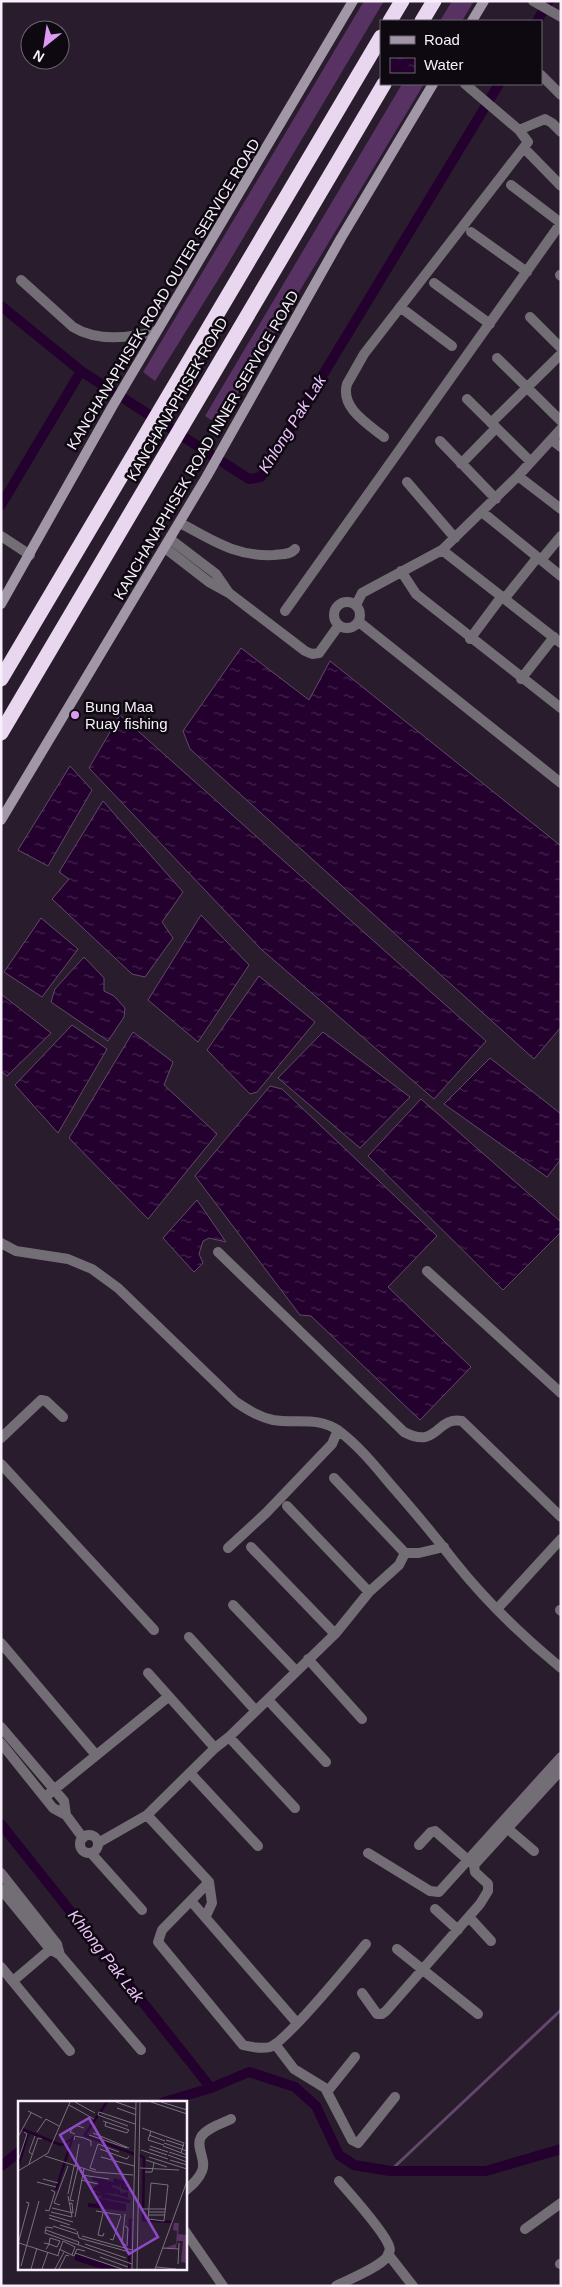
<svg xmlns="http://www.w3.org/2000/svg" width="562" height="2287" font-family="Helvetica,sans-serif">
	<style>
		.grass { fill: #573262 }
		.water { fill: url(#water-ripples); stroke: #63486b }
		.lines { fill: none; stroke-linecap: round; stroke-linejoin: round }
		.stream { stroke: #63486b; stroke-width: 3 }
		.canal { stroke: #23002e; stroke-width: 10 }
		.street { stroke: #736d76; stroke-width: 10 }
		.secondary { stroke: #a297a6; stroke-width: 10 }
		.highway { stroke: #e8d7ee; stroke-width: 15 }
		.poi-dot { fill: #dd99f3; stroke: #0e0910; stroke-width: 2 }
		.labels { text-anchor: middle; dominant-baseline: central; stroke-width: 5; stroke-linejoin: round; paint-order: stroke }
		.street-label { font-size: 15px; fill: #f7effa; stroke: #0e0910 }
		.poi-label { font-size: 15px; fill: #f7effa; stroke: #0e0910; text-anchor: start }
		.water-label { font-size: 16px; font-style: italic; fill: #eec2fd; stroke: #0e0910 }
		.inset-river { fill: none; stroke: #23002e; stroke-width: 2.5 }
		.inset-road { fill: none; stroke: #7b707f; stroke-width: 1 }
		.view { fill: #8e49c8; fill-opacity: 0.15; stroke: #8e49c8; stroke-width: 2.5 }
		.inset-edge { fill: none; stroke: #f7effa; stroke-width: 2.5 }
	</style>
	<defs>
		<pattern id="water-ripples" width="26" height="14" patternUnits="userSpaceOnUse" patternTransform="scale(1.25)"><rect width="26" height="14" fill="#23002e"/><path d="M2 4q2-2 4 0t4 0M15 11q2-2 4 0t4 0" fill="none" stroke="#44264d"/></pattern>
	</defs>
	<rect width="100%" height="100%" fill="#291c2d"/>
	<path class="grass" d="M364,1H384L226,267L155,381L143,372Z
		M452,1H474L462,21H440Z
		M402,84H424L219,425L205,416Z"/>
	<path class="water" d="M241,648L309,700L330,661L561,846V1027L534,1059L190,749L183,731Z
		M120,715L486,1041L434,1099L261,949L89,768Z
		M70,766L92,790L48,866L18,850Z
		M103,801L183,892L162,922L173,938L145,977L132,974L52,899L69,879L59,872Z
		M201,915L249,965L198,1042L148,1000Z
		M41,918L78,949L42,997L4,972Z
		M84,957L104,978V991L114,996L125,1008L124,1017L108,1041L51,1002L55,989Z
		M259,976L315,1022L257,1092L250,1094L207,1050Z
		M1,994L51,1033L7,1076L1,1071Z
		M72,1025L107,1049L58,1133L15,1085Z
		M133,1032L173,1062L164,1085L217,1134L148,1219L69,1138Z
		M323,1032L410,1097L360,1148L278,1078Z
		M490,1058L561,1114V1159L547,1177L444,1104Z
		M270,1086L282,1089L437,1236L388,1287L471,1367L420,1420L311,1316L300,1315L195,1176Z
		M421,1099L561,1222V1232L503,1290L368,1156Z
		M197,1200L226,1242L209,1238L203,1241L199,1254L203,1263L194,1272L163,1238Z"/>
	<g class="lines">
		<path class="stream" d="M390,2171L561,2010"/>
		<path class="canal" d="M537,21L549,1
			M1,306L81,371L249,479L261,477L499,84
			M1,505L81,371
			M1,1824L211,2088
			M164,2102L211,2088L249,2072L295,2087L316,2106L339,2155L354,2165L390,2171H486L561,2149
			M1,2166L19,2152"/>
		<path class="street" d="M533,1L561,17
			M541,75L561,95
			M519,130L545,119L552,123L561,132
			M524,148L561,186
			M511,185L561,223
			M471,232L527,272
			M560,275L561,276
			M21,280L73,327C97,342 131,338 156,331
			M434,283L490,324
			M400,307L452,346
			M530,317L561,348
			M497,358L561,421
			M467,399L531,462
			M491,423L561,354
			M384,437C368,424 340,408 347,384L364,354L528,142L519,130L465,84
			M552,440L561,447
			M440,441L496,499
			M461,464L496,428
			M518,476L561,509
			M407,482L455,538
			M482,512L561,576
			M180,523C213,540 235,557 274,555C282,554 290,555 295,549
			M1,536L30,555
			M170,539L216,574L229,593
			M165,548L209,582L229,593L305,651L312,654L319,653L339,625
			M442,550L561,643
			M541,560L561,536
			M401,571L416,594L561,708
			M505,598L537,558
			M334 615a13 13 0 1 1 26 0a13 13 0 1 1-26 0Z
			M356,605L362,593L442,550L518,476L561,429
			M285,611L561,223
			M359,622L561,783
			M470,639L502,596
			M521,679L554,637
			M1,1243L16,1251L68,1259L92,1269L118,1288L236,1402C248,1410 259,1417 273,1420C296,1424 318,1416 339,1431C359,1446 375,1466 391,1485C413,1510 434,1535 454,1561C485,1600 522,1636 561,1668
			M218,1252L404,1432C438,1450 436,1416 462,1421L561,1517
			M427,1271L561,1393
			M1,1438L41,1400L46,1401L63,1417
			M1,1464L154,1630
			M287,1506L369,1592
			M251,1547L335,1634
			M228,1548L266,1513L332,1444L338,1430
			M405,1553H419L444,1547
			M233,1605L296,1671
			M497,1609L561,1539
			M560,1610L561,1611
			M189,1637L256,1711
			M1,1643L96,1755
			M308,1659L362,1719
			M148,1673L215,1748
			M268,1700L326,1762
			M1,1727L64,1801L66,1815
			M229,1737L295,1808
			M1,1743L53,1808L66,1815L83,1838
			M190,1773L258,1846
			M45,1797L168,1697
			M147,1815L209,1882L212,1903L206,1916
			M507,1828L534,1851
			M80 1844a9 9 0 1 1 18 0a9 9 0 1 1-18 0Z
			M98,1843L147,1815L215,1748L229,1737L335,1634L369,1592L399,1565L405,1553L334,1478
			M419,1845L431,1832L435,1831L468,1860
			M91,1853L142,1910
			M368,1853L430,1891L439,1892L561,1757
			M1,1873L57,1944L60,1955
			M209,1882L162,1930L158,1942L243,2045C250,2047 263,2049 270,2047C286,2042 351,1962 366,1944
			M1,1889L50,1949L60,1955L141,2050
			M191,1901L297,2023
			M435,1909L458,1930
			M469,1917L491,1941
			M397,1949L478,2014
			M1,1967L70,2051
			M13,1981L54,1946
			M362,1993L377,2014H382L386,2011L480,1904L488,1891V1884L475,1872L474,1865L561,1770
			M275,2044L294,2069L325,2088L352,2140L358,2143L395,2097
			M327,2092L355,2057
			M185,2191C192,2185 199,2179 202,2171C207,2160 195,2147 201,2137C206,2128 223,2123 231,2119
			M525,2229L561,2203
			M185,2231L223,2286
			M388,2254L413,2286
			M560,2264H561
			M336,2286C350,2279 378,2268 387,2257C389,2253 391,2250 389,2246C384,2231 351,2195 339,2181"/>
		<path class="secondary" d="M472,21L484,1
			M1,604L112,407L353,1
			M1,820L207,476L341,238L433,84"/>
		<path class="highway" d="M390,21L402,1
			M422,21L434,1
			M1,679L381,37
			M1,733L384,84"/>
	</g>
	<circle class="poi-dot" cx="75" cy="715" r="5"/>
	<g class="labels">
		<g class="street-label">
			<text transform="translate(163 294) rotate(-59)">KANCHANAPHISEK ROAD OUTER SERVICE ROAD</text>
			<text transform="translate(177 399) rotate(-60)">KANCHANAPHISEK ROAD</text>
			<text transform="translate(206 445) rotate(-60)">KANCHANAPHISEK ROAD INNER SERVICE ROAD</text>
		</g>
		<g class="poi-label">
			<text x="85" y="706">Bung Maa<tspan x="85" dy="17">Ruay fishing</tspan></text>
		</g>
		<g class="water-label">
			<text transform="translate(292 424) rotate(-58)">Khlong Pak Lak</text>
			<text transform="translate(106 1956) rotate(52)">Khlong Pak Lak</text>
		</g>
	</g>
	<g transform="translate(18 2101)">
		<rect width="169" height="169" fill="#291c2d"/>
		<path d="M156,122H161L160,133L169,134L168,162L163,161L165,140H159L158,147H146L158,143L159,130L155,129Z" fill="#573262"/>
		<path d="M75,75L95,81L96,77L110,81V84L105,85L111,86L110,90L103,87V80L102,86L94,84V86L102,89V92L110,91V97L98,93V90L97,93L85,92L112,99V102L83,97L84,94L76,95V91L84,92L74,89L81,81L74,79ZM80,97L108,103V110L70,106V102L79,103ZM58,152L101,168H84L59,160L56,158Z" fill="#23002e"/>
		<path class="inset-river" d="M4,28L43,44L59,35M66,34L116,53M66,35L89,1M121,54L126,57L125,119M0,66L10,33M38,89L55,35M124,119L154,121M111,168L112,119H116"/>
		<path class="inset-road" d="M57,1L77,12M98,1L118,8M133,1L169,13M143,1L169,9M51,4L76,18M99,7L118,14M10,10L24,17M85,20L111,29M88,21L87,25L109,32L111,29M110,25L80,14L81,11L117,23M124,27L166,42L163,52M133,30L130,39L146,44M19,31L28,18L41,25M75,32L111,47M57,33L52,31L57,24L66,27M71,34L109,47M131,34L147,40M0,36L13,12M56,39L57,35L66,37L73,40V45M148,39L166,45M146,42L169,50M80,43L101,51M132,45L150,51M145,45L169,54M82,48L109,58L111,55M131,48L149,54M123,49L150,58M151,51L169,57M14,53L11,51L17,35M150,54L169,61M27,55L77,71L115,74M83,56L116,65M131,56L169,68M128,59L149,66M152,59L169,64M0,60L9,33L6,31M11,63L20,37L24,38M57,66L61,43M122,67L161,69M78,69L72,67L80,43M0,70L30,52L52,1M127,71H134L136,62M64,74L91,78M25,78L40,82M63,79L80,83M19,81L38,86M133,82L150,84L146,120L130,118ZM50,93L56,65M56,100L52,99L60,66M42,104L36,102L50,65M34,107L55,112L54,102L51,103M122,108H148M27,109L31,110L37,91L33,89M78,110L103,114M33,111L54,116L50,95M131,111H147M85,112L80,134L85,135L86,132M107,113L104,143L108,144M31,114L55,121M130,114H147M57,116L66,67M31,117L52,124M42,124L58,129M35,125L59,133M107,125L110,127L109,145M35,127L28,126L27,132L114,163M28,129L61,141L60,144M59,130L61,137L115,152M64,135L114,149M92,138L95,139L103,115M1,142L41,155M26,142L31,143L39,146L42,140L32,137L31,143L30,145L28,148M0,143L11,102L8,101M67,143L108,157M144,147L161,148M41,148L56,155L59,148L67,150M57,152L104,168M40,154L45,140L57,146L54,154M82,156L110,166M160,163L161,142M3,165L21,100M138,166L158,168M13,168L19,147M24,168L30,151M37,168L46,151M41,168L48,154L51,155M114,168L118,1M119,168L122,1M137,168L169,80"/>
		<path class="view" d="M71,17L140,136L111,153L42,34Z"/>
		<rect width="169" height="169" class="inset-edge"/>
	</g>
	<rect width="562" height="2287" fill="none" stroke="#f7effa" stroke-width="5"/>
	<rect x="380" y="20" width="162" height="65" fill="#0e0910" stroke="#6b656e"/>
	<rect x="390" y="36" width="25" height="8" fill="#a297a6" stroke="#6b656e"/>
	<text x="424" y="45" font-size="15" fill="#f7effa">Road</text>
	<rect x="390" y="58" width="25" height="15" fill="url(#water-ripples)" stroke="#6b656e"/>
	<text x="424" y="70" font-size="15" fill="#f7effa">Water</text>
	<g transform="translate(45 45) rotate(210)"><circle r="24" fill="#0e0910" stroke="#6b656e"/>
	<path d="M0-4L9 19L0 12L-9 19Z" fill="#dd99f3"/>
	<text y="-8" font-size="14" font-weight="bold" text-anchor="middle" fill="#f7effa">N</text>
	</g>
</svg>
